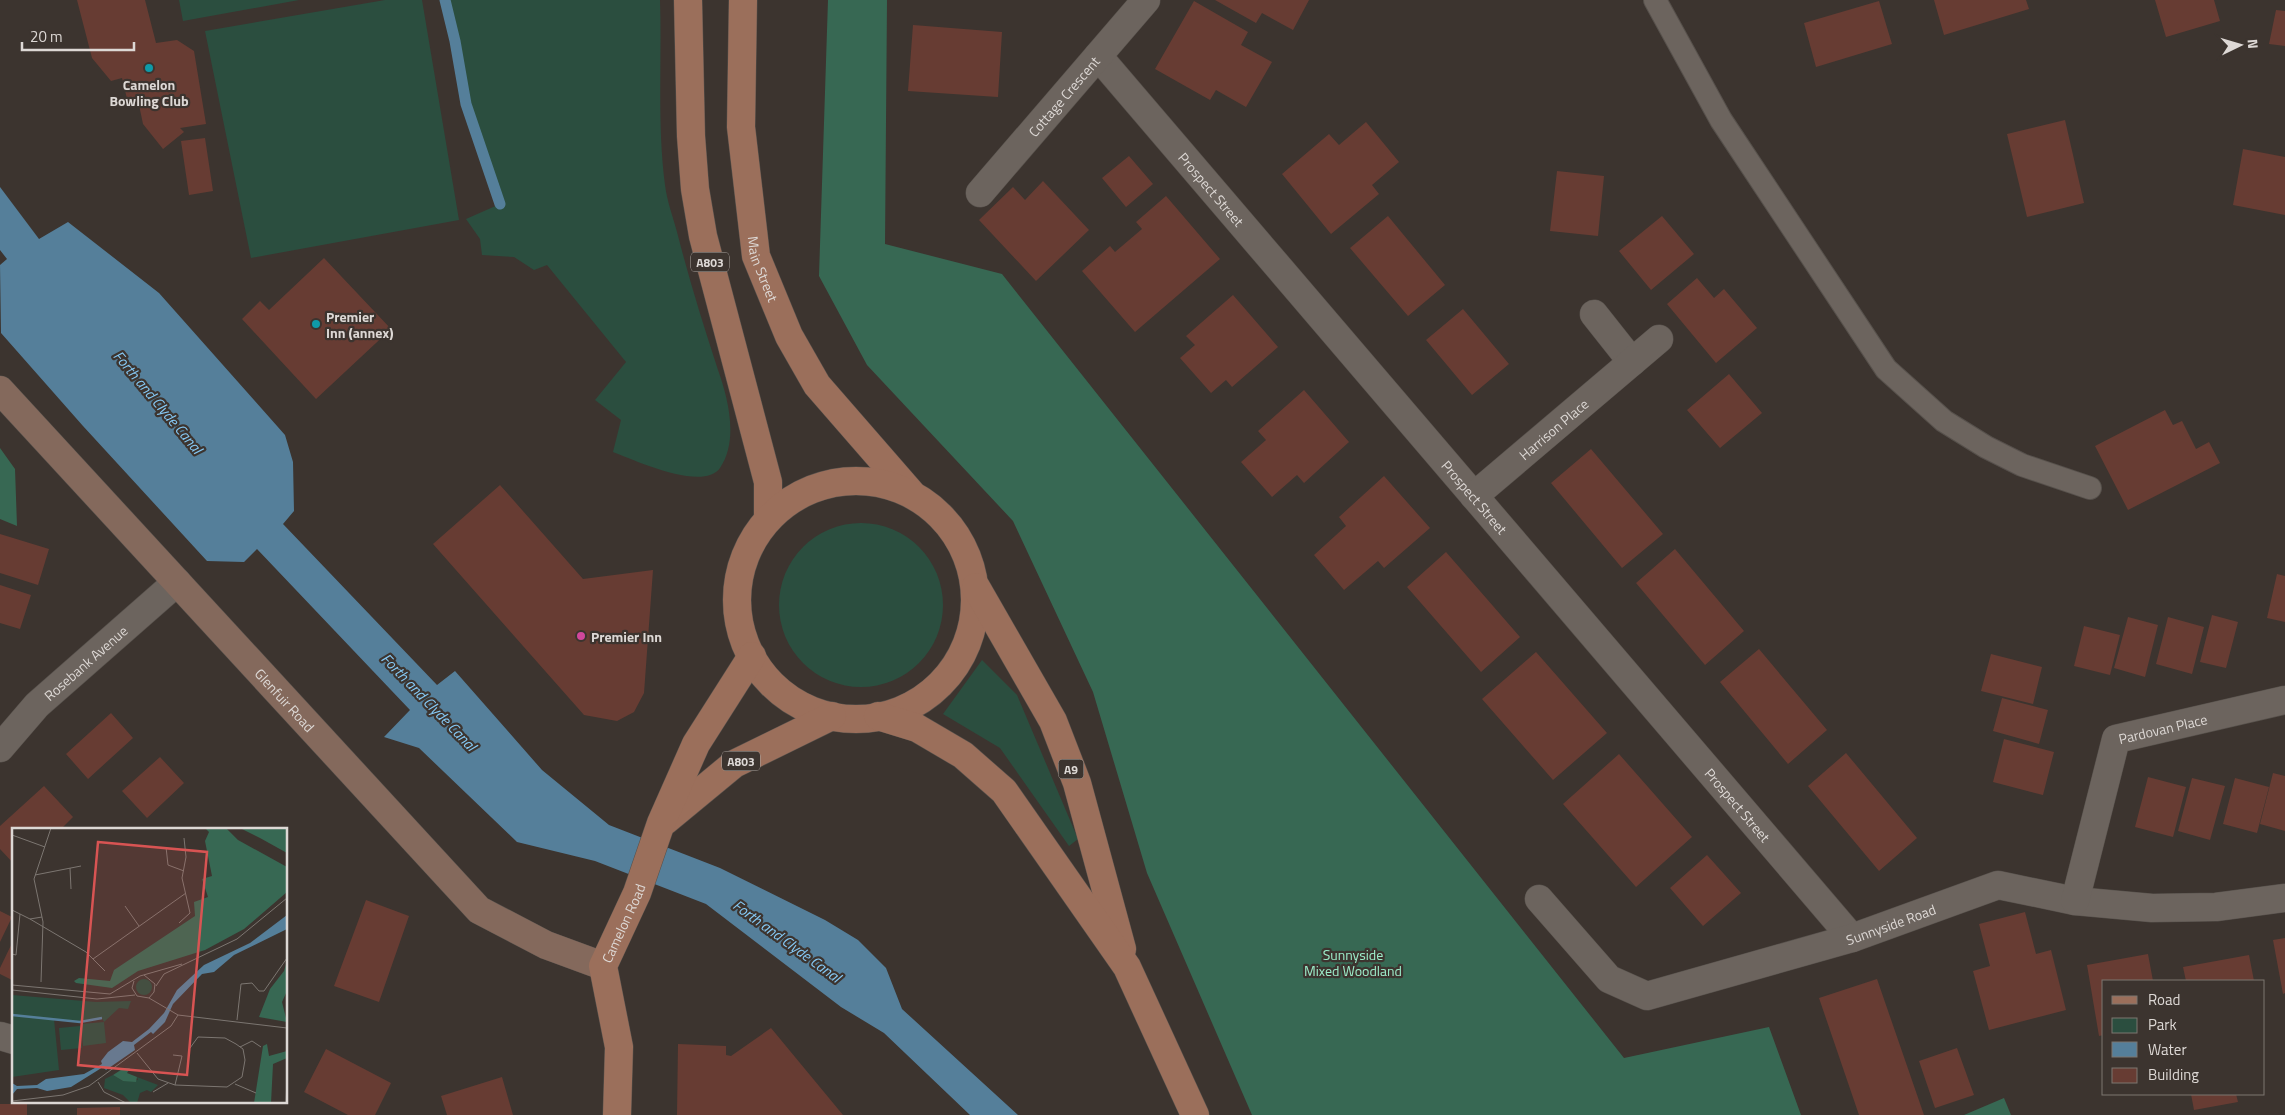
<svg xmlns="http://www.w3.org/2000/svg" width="2285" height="1115" font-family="'Titillium Web',sans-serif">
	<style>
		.green { fill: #2b4e3f }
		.forest { fill: #376853 }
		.water { fill: #557f9a }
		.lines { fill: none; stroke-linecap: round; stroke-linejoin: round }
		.stream { stroke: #557f9a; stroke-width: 11 }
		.building { fill: #673c33 }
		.lane-casing { stroke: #57514c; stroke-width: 24 }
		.street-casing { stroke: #57514c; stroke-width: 29 }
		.secondary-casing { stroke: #57514c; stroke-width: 29 }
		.primary-casing { stroke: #57514c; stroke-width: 29 }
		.lane { stroke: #6c645e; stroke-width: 22 }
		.street { stroke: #6c645e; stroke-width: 28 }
		.secondary { stroke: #84695c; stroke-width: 28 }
		.primary { stroke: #9b6f5b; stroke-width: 28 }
		.culture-dot { fill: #0f9aa8; stroke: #3c342f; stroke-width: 2 }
		.hotel-dot { fill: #d1479c; stroke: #3c342f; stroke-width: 2 }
		.labels { text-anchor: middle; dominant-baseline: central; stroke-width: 4.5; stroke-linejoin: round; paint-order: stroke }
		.shield { fill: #3c342f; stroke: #ada7a3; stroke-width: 1 }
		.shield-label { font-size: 12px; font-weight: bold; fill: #ddd8d5 }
		.poi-label { font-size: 14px; font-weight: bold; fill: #ddd8d5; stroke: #3c342f; text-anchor: start }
		.street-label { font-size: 14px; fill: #ddd8d5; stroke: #3c342f }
		.park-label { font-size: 14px; fill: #9dedca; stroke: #3c342f }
		.water-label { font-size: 15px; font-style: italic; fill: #86caf6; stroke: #3c342f }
		.inset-river { fill: none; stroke: #557f9a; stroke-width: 2.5 }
		.inset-road { fill: none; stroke: #7c7671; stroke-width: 1 }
		.view { fill: #d85453; fill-opacity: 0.15; stroke: #d85453; stroke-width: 2.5 }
		.inset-edge { fill: none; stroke: #ddd8d5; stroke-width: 2.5 }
	</style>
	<rect width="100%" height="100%" fill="#3c342f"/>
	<path class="green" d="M179,0H299L183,21Z
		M385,0H422L459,220L251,258L205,31Z
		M445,0H660C662,62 657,123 665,185C667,201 673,217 677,232C689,279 703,324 718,370C728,398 739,440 720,468C703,492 634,460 613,452L621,420L595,400L626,362L547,265L534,270L514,257L482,255L480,239L466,219L500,204L466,104L455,41Z
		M779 605a82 82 0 1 1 164 0a82 82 0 1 1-164 0Z
		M982,660L1017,695L1078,839L1069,846L1000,748L943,714Z"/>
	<path class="forest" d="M828,0H887L885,244L1002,274L1624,1058L1769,1027L1801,1115H1252L1147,873L1093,692L1013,521L867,365L819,276Z
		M0,448L15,469L17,526L0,519Z
		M2004,1098L2011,1115H1964Z"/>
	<path class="water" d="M0,187L39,239L68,222L159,293L285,435L293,462L294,511L283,524L437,685L455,671L542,770L609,825L720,868L825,920L858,940L886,968L902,1009L1018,1115H970L884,1033L841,1007L706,904L595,861L517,842L419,748L384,737L410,710L257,549L244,562L207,561L83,426L1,333L0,265L7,259L0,250Z"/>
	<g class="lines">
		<path class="stream" d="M445,0L455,41L466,104L500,204"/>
	</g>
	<path class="building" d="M77,0H145L156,43L177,40L194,51L206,124L180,128L184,132L163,149L143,124L139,105L129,107L122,78L111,81L92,58Z
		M1215,0H1309L1293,30L1262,13L1256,23Z
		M1934,0H2026L2029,9L1944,35Z
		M2155,0H2214L2220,21L2166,37Z
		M1194,1L1248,32L1241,45L1272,62L1246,107L1216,90L1210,100L1155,69Z
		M1879,1L1892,44L1816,67L1804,23Z
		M2276,10L2285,11V46L2269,44Z
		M913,25L1002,32L998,97L908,91Z
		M2065,120L2084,203L2027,217L2007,134Z
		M1366,122L1399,162L1372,185L1379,194L1331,234L1282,174L1329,134L1339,145Z
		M205,138L213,191L189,195L181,141Z
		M2243,149L2285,157V215L2233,205Z
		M1129,156L1153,184L1126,207L1102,178Z
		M1557,171L1604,176L1598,236L1550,231Z
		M1043,181L1089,230L1036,281L979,220L1013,187L1025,200Z
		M1166,196L1220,259L1135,332L1082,271L1110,246L1115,252L1142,229L1136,222Z
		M1388,216L1445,285L1408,316L1350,248Z
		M1662,216L1694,254L1651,290L1619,251Z
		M324,258L391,329L316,399L242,319L260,301L269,310Z
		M1697,278L1714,298L1724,289L1757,328L1716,363L1667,304Z
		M1233,295L1278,347L1232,387L1226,380L1211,393L1180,358L1195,345L1186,336Z
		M1463,309L1509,364L1472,395L1426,340Z
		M1729,374L1762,413L1720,448L1687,410Z
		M1304,390L1349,442L1304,483L1297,475L1272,497L1241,462L1266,440L1258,431Z
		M2165,410L2173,425L2182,421L2196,449L2209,442L2220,463L2128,510L2095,446Z
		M1591,449L1663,534L1622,568L1551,483Z
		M1384,476L1430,528L1384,568L1378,561L1344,590L1314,555L1346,526L1339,517Z
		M500,485L583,579L653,570L644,693L634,712L617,721L584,715L433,544Z
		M0,534L49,549L38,585L0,573Z
		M1675,549L1744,631L1705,665L1636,583Z
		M1446,552L1520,637L1481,672L1407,587Z
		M2277,574L2285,576V622L2267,618Z
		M0,585L31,595L20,629L0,623Z
		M2212,615L2238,622L2226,668L2200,662Z
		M2128,617L2158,625L2145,677L2114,668Z
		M2168,617L2204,627L2192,674L2156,664Z
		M2084,626L2120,635L2110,675L2074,666Z
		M1759,649L1827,730L1788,764L1720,682Z
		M1536,652L1607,733L1553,780L1482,699Z
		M1991,654L2042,667L2033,704L1981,691Z
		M2002,698L2048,710L2039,744L1993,731Z
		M111,713L133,738L88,779L66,754Z
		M2004,739L2054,752L2043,795L1993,782Z
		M1846,753L1917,838L1879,871L1808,786Z
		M1619,754L1692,837L1636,887L1563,804Z
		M160,757L184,783L147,818L122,791Z
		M2273,773L2285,776V831L2260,824Z
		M2148,777L2186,787L2173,837L2135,827Z
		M2192,778L2225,786L2210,840L2178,831Z
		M2235,778L2269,787L2257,833L2223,824Z
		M44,786L73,817L61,829H14V864L0,849V826Z
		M1707,855L1741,893L1703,926L1670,888Z
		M366,900L409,916L379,1002L334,986Z
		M0,911L12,917L0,942Z
		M2025,912L2036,954L2051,950L2066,1010L1989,1030L1973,971L1990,966L1979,924Z
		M2285,938V993L2283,994L2273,940Z
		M14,939V981L0,974V968Z
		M2148,954L2153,981H2104V1035L2099,1036L2087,965Z
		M2249,955L2254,981H2186L2183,967Z
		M1877,979L1924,1115H1859L1819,998Z
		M771,1028L843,1115H677L678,1044L726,1046V1055L731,1056Z
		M1957,1048L1974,1095L1935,1108L1919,1061Z
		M326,1049L391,1083L375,1115H348L304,1092Z
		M502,1077L513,1115H447L441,1096Z
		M2191,1094H2236L2238,1102L2194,1110Z
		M0,1104H27V1115H0Z
		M120,1107V1115H77V1108Z"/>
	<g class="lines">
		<defs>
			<path id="lane" d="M1655,0L1721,120L1886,369L1944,421L1986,447L2022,465L2090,488"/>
			<g id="street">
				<path id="s1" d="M1098,56L1852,938"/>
				<path id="s2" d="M980,193L1146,0"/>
				<path d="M1594,314L1632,362"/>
				<path id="s3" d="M1474,496L1659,339"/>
				<path id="s4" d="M0,748L37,705L177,582"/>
				<path id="s5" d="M1539,899L1609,979L1647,996L1852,938L1998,885L2075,901L2152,908L2216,907L2285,898"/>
				<path id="s6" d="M2075,901L2116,739L2285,700"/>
				<path d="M0,1036L14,1040"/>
			</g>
			<g id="secondary">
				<path id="s7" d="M0,390L479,910L546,945L603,966"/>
			</g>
			<g id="primary">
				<path d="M688,0L691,136L695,189L703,236L768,482V519"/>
				<path id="s8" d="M743,0L741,127L756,256L789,336L817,385L911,493"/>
				<circle cx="856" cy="600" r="119"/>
				<path d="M976,587L1053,721L1077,783L1122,949"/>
				<path d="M878,716L917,728L963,755L1004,791L1127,967L1195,1115"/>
				<path d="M665,821L734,764L832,716"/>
				<path id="s9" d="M617,1115L619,1047L603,966L637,893L661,823L696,744L752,656"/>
			</g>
		</defs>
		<use href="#lane" class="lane-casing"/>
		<use href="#street" class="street-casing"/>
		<use href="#secondary" class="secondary-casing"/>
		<use href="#primary" class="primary-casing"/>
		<use href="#lane" class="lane"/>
		<use href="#street" class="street"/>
		<use href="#secondary" class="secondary"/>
		<use href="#primary" class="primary"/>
	</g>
	<g class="culture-dot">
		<circle cx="149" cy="68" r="5"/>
		<circle cx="316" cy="324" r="5"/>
	</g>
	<circle class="hotel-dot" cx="581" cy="636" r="5"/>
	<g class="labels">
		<g class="shield">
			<rect x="691" y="252.5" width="38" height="19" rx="4"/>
			<rect x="722" y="751.5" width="38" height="19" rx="4"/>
			<rect x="1058.5" y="759.5" width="25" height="19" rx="4"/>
		</g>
		<g class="shield-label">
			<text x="710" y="262">A803</text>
			<text x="741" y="761">A803</text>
			<text x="1071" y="769">A9</text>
		</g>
		<g class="poi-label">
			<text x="149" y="84" text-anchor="middle">Camelon<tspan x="149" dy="16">Bowling Club</tspan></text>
			<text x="326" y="316">Premier<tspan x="326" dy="16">Inn (annex)</tspan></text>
			<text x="591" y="636">Premier Inn</text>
		</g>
		<g class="street-label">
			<text stroke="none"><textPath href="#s2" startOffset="128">Cottage Crescent</textPath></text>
			<text stroke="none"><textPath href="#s1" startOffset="175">Prospect Street</textPath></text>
			<text stroke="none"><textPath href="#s8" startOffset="271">Main Street</textPath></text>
			<text stroke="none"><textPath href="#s3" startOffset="104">Harrison Place</textPath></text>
			<text stroke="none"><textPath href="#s1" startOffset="580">Prospect Street</textPath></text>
			<text stroke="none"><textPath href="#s4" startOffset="121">Rosebank Avenue</textPath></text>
			<text stroke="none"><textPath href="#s7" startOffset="421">Glenfuir Road</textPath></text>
			<text stroke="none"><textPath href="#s6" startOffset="215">Pardovan Place</textPath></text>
			<text stroke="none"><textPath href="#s1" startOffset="985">Prospect Street</textPath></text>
			<text stroke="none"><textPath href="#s9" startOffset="198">Camelon Road</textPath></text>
			<text stroke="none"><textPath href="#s5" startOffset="402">Sunnyside Road</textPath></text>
		</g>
		<g class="park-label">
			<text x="1353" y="954">Sunnyside<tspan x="1353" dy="16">Mixed Woodland</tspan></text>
		</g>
		<g class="water-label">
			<text transform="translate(158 402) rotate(50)">Forth and Clyde Canal</text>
			<text transform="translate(429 702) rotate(46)">Forth and Clyde Canal</text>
			<text transform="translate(787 941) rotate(36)">Forth and Clyde Canal</text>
		</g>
	</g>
	<g transform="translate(12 828)">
		<rect width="275" height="275" fill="#3c342f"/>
		<path d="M124 159a8 8 0 1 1 16 0a8 8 0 1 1-16 0ZM0,167L84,174L119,173L116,181L107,180L92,194L90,190L68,194L42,191L47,242L0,249ZM92,194L94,215L71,218L69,196ZM68,198L70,220L49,222L47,200ZM101,247L111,253L126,252L125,249L146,257L139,264L135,262L128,265L125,275H119L111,267L92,260L93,251Z" fill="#2b4e3f"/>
		<path d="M193,0H214L226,12L275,39V64L232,101L193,122L126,143L100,160L64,155L62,153L67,150L98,153L102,142L183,88L182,74L196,69L190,51L200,48L193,13L197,4ZM228,0H275V25L248,10ZM275,133V163L270,174L275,194L247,189L258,161L272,143ZM255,216L257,228L275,223V230L261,236L259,275H242L251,218ZM112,240H118L115,245L125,249L124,254L111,253L101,247Z" fill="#376853"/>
		<path d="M275,87V101L222,127L202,144L190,146L161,176L153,194L141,206L139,204L122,217L123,222L94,242L91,239L59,259L35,263L25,260L5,261L0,267V255L5,258L25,257L34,251L72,246L90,236L89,233L96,224L111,213L120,214L137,201L152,185L165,162L192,137L238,115Z" fill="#557f9a"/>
		<path class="inset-river" d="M0,187L68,194L90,190"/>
		<path class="inset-road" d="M0,7L33,19M154,19L156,37L172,43M58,40L59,61M23,47L69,38M113,78L127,98M0,82L18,91L30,89M18,91L74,124L93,143M167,95L178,85L170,50L174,29L172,10M0,126L4,127L8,86M81,131L174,65M122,153L120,160L125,168L137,170L142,164L143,156L132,147M29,154L31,94L22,51L39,0M0,157L98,166L128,148L170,136M144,158L152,146L225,111L275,70M0,162L85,171L123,167M137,170L166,187L275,200M225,192L229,156L240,155L247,163H252L275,130M228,219L240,213L249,219M125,225L146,251L163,257L215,259L230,249L233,232L231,221L224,216L213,210L186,209L178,220M161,227L170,228L163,257M86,254L92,264L114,275M223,256L244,265M141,264L156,255M0,273L51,267L77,258L159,198L166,187M274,275L275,248"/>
		<path class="view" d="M86,14L195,24L175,247L66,237Z"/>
		<rect width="275" height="275" class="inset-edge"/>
	</g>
	<rect x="2102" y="980" width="162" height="115" fill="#3c342f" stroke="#7c7671"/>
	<rect x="2112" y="996" width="25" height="8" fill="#9b6f5b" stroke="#7c7671"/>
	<text x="2148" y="1005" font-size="15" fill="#ddd8d5">Road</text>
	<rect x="2112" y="1018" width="25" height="15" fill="#2b4e3f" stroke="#7c7671"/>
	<text x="2148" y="1030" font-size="15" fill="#ddd8d5">Park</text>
	<rect x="2112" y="1042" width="25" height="15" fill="#557f9a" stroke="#7c7671"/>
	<text x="2148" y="1055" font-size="15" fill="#ddd8d5">Water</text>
	<rect x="2112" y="1068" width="25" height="15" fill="#673c33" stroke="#7c7671"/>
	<text x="2148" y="1080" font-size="15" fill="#ddd8d5">Building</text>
	<g transform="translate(2240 45) rotate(85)" stroke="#3c342f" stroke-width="4" paint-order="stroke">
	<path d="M0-4L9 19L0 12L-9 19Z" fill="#ddd8d5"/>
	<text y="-8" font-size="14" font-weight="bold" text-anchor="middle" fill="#ddd8d5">N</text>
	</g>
	<path d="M22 42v8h112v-8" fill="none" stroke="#ddd8d5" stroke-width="2.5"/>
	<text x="30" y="42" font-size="15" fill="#ddd8d5" stroke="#3c342f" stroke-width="4" paint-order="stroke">20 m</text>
</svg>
